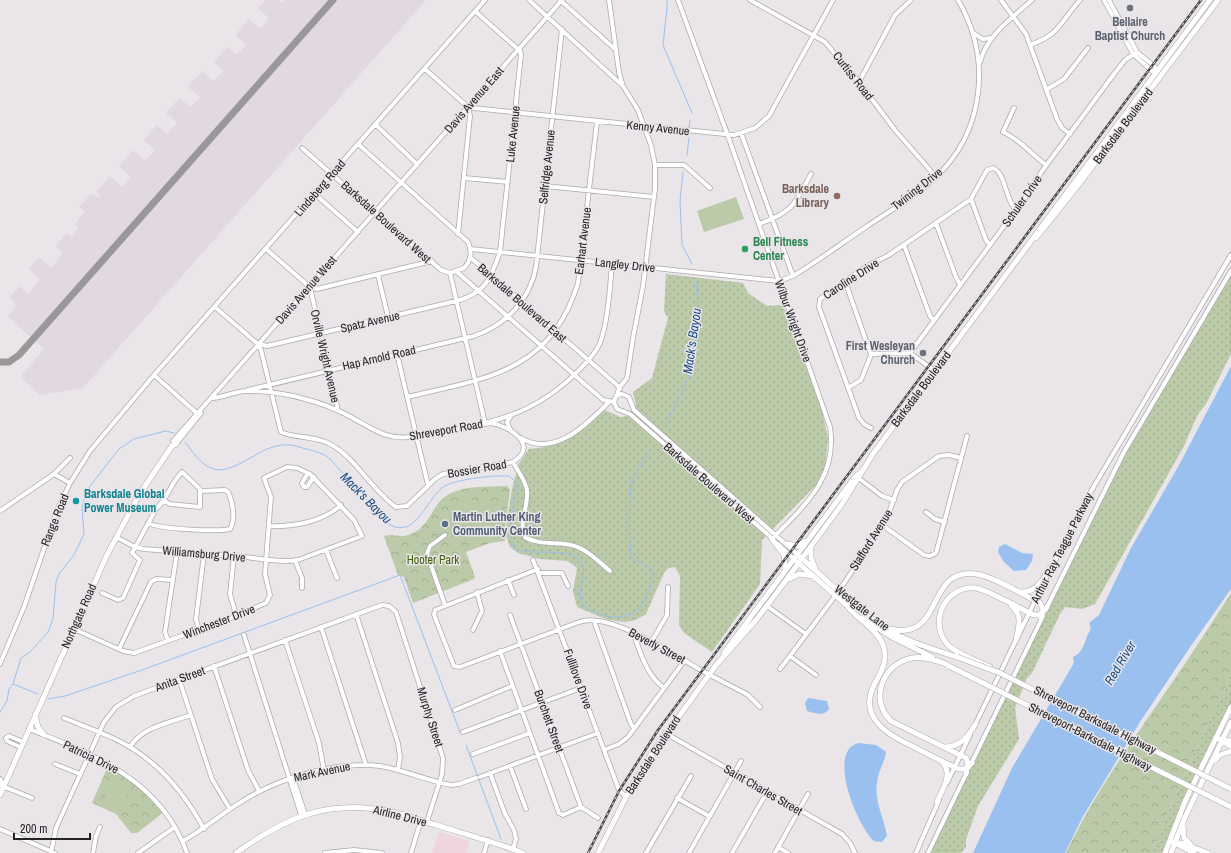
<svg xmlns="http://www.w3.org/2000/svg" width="1231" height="853" font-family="'Archivo Narrow',sans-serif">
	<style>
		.education { fill: #eed5de }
		.built { fill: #e1d8e2 }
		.grass { fill: url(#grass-dots) }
		.forest { fill: url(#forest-crowns) }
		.garden { fill: #bbcaa8 }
		.water { fill: #9ac0ef }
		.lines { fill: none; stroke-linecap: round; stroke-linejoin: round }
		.stream { stroke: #9ac0ef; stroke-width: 1 }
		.taxiway { stroke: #9a979a; stroke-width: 7 }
		.minor-casing { stroke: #aca9ad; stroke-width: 5.5 }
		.major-casing { stroke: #aca9ad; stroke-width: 6 }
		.minor { stroke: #fff; stroke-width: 4 }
		.major { stroke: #fff; stroke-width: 5 }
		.rail-casing { stroke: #4b494b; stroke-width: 2.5 }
		.rail { stroke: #e9e5e9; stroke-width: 1; stroke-dasharray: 3; stroke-linecap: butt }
		.major-bridge-casing { stroke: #aca9ad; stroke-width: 6; stroke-linecap: butt }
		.major-bridge { stroke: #fff; stroke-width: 5 }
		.worship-dot { fill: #6b7280; stroke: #e9e5e9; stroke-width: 1.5 }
		.education-dot { fill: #8d6e63; stroke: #e9e5e9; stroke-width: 1.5 }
		.leisure-dot { fill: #2e9e5b; stroke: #e9e5e9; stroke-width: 1.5 }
		.culture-dot { fill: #0f9aa8; stroke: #e9e5e9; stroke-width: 1.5 }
		.service-dot { fill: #5c6f8a; stroke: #e9e5e9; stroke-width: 1.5 }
		.labels { text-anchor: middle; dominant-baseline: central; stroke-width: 3; stroke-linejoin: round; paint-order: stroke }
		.worship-label { font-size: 12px; font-weight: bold; fill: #5b616d; stroke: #e9e5e9 }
		.street-label { font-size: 12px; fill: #242325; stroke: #e9e5e9 }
		.education-label { font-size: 12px; font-weight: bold; fill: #785e54; stroke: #e9e5e9; text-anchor: end }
		.leisure-label { font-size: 12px; font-weight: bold; fill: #27864d; stroke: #e9e5e9; text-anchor: start }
		.culture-label { font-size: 12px; font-weight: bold; fill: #0d838f; stroke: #e9e5e9; text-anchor: start }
		.service-label { font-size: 12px; font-weight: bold; fill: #4e5e75; stroke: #e9e5e9; text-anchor: start }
		.park-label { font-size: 12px; fill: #435e0a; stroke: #e9e5e9 }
		.water-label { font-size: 13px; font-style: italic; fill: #1c4d87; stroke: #e9e5e9 }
	</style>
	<defs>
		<pattern id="grass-dots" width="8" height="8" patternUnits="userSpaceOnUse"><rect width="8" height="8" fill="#bbcaa8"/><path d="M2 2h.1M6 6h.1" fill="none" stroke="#a1ad90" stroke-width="1.8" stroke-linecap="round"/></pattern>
		<pattern id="forest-crowns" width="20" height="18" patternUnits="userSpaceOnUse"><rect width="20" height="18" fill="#bbcaa8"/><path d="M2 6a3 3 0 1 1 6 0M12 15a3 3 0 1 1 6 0" fill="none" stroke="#a1ad90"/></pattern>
	</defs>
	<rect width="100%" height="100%" fill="#e9e5e9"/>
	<path class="education" d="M439,832L470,841L466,853H432Z"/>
	<path class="built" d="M266,0H279L283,3L285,0H426L83,388L40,395L20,377L44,349L8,317L17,305L9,298L19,286L28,294L40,280L29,269L39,257L51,268L63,253L56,246L67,233L71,237L79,228L75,224L85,212L79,207L92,193L99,198L101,196L96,192L110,176L122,187L131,177L119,166L133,150L145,161L155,150L144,140L157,125L167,134L177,123L166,113L179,98L191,107L200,97L188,87L202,71L214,81L223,71L214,62L227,47L237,55L246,45L235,35L249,19L260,29L269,18L258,8Z"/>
	<path class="grass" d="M666,274L743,283L748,293L767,306L783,305L822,410L828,439L825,466L817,484L762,540L760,584L712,652L684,633L679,625L680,576L675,567L668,568L664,573L646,614C624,631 599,616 577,607L573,591L577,568L568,561L540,559L518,553L510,547L505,533L512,489L519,463L529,449C567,446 579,434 605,410L620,417L627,416L636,405L633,392L652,378L668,318L664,311Z
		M1231,275V354L1206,404L1198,414L1184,446L1095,604L1082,609L1065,607L1060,614L1032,673L1027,678L1015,708L1019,739L978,806L966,839V847L961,853H930L1114,474Z
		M1231,675V704L1179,811L1162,853H1152L1180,783Z"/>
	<path class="forest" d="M507,486L510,490L504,533L505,541L490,543L466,552L475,577L474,579L413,603L404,577L398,575L384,536C392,533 400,538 408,535C431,528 431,505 446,496C462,485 488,487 507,486Z
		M1231,593V675L1180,783L1152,853H1066C1094,794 1131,743 1167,690C1189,658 1210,626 1231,593Z
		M109,764L129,776L165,811L137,833H131L116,814L92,803Z"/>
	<path class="garden" d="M736,197L744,219L704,232L697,211Z
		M462,497L497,506L499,510L484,542L469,535L459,514Z
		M112,773L132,790L116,811C103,802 102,785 112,773Z"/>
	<path class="water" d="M1231,366V589L1188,650L1140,722L1082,818L1065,853H973L1012,768L1074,663L1073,657C1085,652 1084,639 1091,629L1089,623L1099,615L1131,548L1178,467Z
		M1005,544L1022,553L1033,554L1032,561L1026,570L1014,571L1004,562L998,552L999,547Z
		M808,698L827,701L829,709C824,717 815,713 807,711L805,703Z
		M858,743L876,745L886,752C885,762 878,771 877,782C874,801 884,818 887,836L882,842L874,841C858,827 826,752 858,743Z"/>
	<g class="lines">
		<path class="stream" d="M667,0V8L663,45L692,113
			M689,127L690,120
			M687,155L689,138
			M683,172L680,201L682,245L692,264
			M667,421L685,387L688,378L698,310L696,281
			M185,442C193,452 199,463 211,468C229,477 256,451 273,447C285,443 294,445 306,449C315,451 324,453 331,460L390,525C417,539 427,496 445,486C458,479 493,475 509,476L515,481L517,487C515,497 505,544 516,549C527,553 542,552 553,552C560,553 570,552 576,557C595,570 570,595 586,607C599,618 626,622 639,608C643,605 646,597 648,592C651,584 654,577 651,569L632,558C628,541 628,496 633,480C637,469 645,459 651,450
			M13,684L38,694
			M48,699L65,696L142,670L400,575L460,732
			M0,712L7,701L9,689L13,684L21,658L30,652L48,632L53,619L56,582L59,574L74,555L84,534L82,508L85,495L90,486L119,449L134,439L166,431L174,433
			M466,745L501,839"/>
		<path class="taxiway" d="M0,362H9L19,355L333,0"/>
		<defs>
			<path id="minor" d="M529,0L623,86L638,110L651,145L655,165V189L643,286L633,338L627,378L619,388L617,396
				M560,0L616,50
				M609,0L619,72L622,83
				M678,0L728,136L830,427C838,478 804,506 772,539
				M750,0L825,42L859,82L895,130L936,177
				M1001,0L1026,34L1057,119L1062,128L1070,134
				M1104,0L1133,54L1152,71H1157
				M1109,0L1137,52L1155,67L1157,71
				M973,33L983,39L992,38
				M1030,45C1061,34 1060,22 1080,0
				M980,62C987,35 1012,18 1032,0
				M425,69L468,107L473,108L734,135L755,128L769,116L833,0
				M859,82L895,15L911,0
				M1046,90L1064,79L1088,48
				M1014,108L1003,132C1021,140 1031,154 1046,165
				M376,125L417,164
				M741,133L793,276
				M302,148L441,270L450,273L464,268C472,260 472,251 468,242L358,144
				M655,165H684L710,188
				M464,178L508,182
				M545,186L654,197
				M315,194L358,232
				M971,199L986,240L990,245
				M936,223L956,277L960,285
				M759,224C793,212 794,205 811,174
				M458,234L470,116L468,107
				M904,245L930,316L934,321
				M266,249L310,287L337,406V410
				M471,249L779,281L793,276C818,261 842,243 866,227C889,211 915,197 935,178C985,131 992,58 958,0
				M470,257L616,384L620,389
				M457,272L603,400L614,402
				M450,273L485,423C524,414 555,396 582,367C589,360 596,352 600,343C608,322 610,287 612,264
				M378,275L388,317
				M845,281L871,355L861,380L848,388
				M310,287L317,289L432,261
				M259,344L267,346L460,300C487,291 491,277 500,252L521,55L520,51L475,11
				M910,353L1030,191L1042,171L1114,74L1125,60L1137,52
				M397,354L428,485
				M871,354L910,353L935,371
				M154,375L199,415
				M248,390L474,336C506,325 530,300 536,267L562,29
				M407,397C487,378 551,372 578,283L597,122
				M211,398C223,398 235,391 247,391C266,391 287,394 305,399C321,403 336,409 351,417C371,428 386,440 410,437L491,423C509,426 540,445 513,462L443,474L435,479L407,506L396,507C372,490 357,460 332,445C315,435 297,439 281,432L261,350L258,344L215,307
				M871,428L864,424L859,418L819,307L820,299L867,266L889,255L971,199L987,170L993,168C1006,173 1005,200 1016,210
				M510,429L507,422L511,416
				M521,438C555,458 587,424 609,402
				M173,441L562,0
				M176,444L201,413
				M513,462C518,472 525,479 527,490C529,505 518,523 525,537C537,545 557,542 571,545C586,548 599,562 610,571
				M308,473L302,483L304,487H307L314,477
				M54,474L70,483
				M856,476L882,496L894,500
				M0,511L54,474L70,458
				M926,512L935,519L945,522
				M148,523C158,529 218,532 230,529C236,519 233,502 228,492L225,490L201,491
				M882,525L924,555L930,556L936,553L967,436
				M269,526C292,527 323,522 341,505
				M773,539L630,414L617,409L614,402L616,396L622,394L629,397L634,410L797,554
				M778,544L794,559
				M326,550L337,578
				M234,556L230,594L236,615
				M295,560L302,578V588
				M533,560L619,790L626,797
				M538,569L435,610L434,615L454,666L460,667L579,622C609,611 673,654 699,669C715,678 732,686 748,695L760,707
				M1051,569L1087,498L1231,255
				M539,573H562L568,586
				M508,580L514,595
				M102,593L118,600L123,598L140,560L132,553L156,509C168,498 170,484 182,472L200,489V507L170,504L164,501
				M445,605L427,554L430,546L445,535
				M767,606L806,634
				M1046,609L1124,452L1231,271
				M356,614L398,743L400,757L398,770
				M510,615L581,807L598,818
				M594,621L631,724L634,728
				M321,627L366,765
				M74,629L123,651L134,653L231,618L266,603L270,595L265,574L271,497L264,478L287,467L297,468L310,474L354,520L362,536L298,560C282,563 262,559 246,557C212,554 178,552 144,549L135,547L116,537
				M199,630L196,619L204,554
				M473,630L482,611L477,592
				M635,633V638C642,657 647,675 664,688
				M244,635L301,815
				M285,640L319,743L324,771
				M168,641L165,632L177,552
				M652,641L667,615L668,587
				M119,649L151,582L156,579L173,580
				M500,651L559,813L563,815L581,807
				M790,656L816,675
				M0,664L24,607L57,511L70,483L90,451L154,375L485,0
				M214,666L248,770L259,791
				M780,669L839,591L887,518L897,490L902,482L939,456L949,455L961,458
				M179,679L212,779L230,809
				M455,710L512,686
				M64,718C81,725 98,731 115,739C155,758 183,790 204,829
				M974,727L1046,578
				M29,729C95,755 161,780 187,853
				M463,732L581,688
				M665,733L842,834L850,843L855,853
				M20,747L7,741L6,738L9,736L23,742
				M130,747C142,727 169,723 191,715
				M604,750L619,744L628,737L685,660
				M473,754L530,733
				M55,764L80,774
				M971,764L1043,616
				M510,766L526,809
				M490,773L505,814L514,830L516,839L513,849
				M480,777L598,733
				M291,778L294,781L305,814
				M0,779L4,785
				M947,783L970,735
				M0,785L32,798
				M677,798L709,816
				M0,829L55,853
				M183,841C203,830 221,814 241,802C278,778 336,761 380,766C405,770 427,781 451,785L459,784L476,778
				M778,847L788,853
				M51,853L56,828L104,722L116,707L134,696L382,605L389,606L396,612L443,758L442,774L427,822
				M93,853L96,836L100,827
				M138,853L175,827
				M325,853L354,850L382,853
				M411,853L421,820
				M484,853L488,840
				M646,853L691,776
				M689,853L741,761
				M732,853L767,792
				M775,853L808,794
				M916,853L939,800
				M928,853L967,772"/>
			<path id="major" d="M1036,238L1076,188L1218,0
				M772,539L784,555L785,569
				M787,544L797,546L806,541
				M811,547V558L815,568
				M800,557C832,584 862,616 899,636C918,645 938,651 957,657
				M797,562L850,608
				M789,579L799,574L812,576
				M1020,592C1037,593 1043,579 1051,567
				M1011,605C1023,615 1019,627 1016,640
				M848,607C858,620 877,629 883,645C889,660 881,672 874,685C857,721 892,736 918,749C931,756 945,763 959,769H966L972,763
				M862,618L890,636L932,657
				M884,627C946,648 923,566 976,574C993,576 1023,595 1040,603L1043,609L1041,618
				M724,653L855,477L861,472
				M718,663L756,620L781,587L842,504L873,454L1210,0
				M946,664C935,660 923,656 912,658C882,664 869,700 891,721L966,758L968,763L966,774
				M990,667C976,660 958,655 947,644C928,621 946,585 976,588C988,590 1021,609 1034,615H1040L1047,607
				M35,715L38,727L44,735
				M1216,737L1231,746
				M1222,740L1231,741
				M945,747C961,747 967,737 975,725
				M1215,760L1220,755L1231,751
				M0,795L107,555L139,495L172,446L176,444
				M937,802C942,790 953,774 943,763
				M1183,824L1184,838L1191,845
				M1173,842L1181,843L1208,853
				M1175,843L1194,853
				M236,853C286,817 330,798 392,812C407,815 422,821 436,825C465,834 495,842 523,853
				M598,853L626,797L646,762L719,661
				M1165,853L1186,799L1231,707
				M1171,853L1185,817L1231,722"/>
		</defs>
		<use href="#minor" class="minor-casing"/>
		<use href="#major" class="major-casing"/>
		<use href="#minor" class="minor"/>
		<use href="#major" class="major"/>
		<defs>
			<path id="rail" d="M588,853L619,791L658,730L1201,0"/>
		</defs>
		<use href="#rail" class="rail-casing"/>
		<use href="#rail" class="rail"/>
		<defs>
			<path id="major-bridge" d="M957,657L1000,673L1231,789
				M949,666L1231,807"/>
		</defs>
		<use href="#major-bridge" class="major-bridge-casing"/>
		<use href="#major-bridge" class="major-bridge"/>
	</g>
	<g class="worship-dot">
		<circle cx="1130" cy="8" r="4"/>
		<circle cx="923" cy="353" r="4"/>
	</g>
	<circle class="education-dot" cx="837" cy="196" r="4"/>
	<circle class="leisure-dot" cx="745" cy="249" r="4"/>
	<circle class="culture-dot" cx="76" cy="501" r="4"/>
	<circle class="service-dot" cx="445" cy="524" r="4"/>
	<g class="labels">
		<g class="worship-label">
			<text x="1130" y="22">Bellaire<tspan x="1130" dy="14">Baptist Church</tspan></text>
			<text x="915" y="346" text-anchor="end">First Wesleyan<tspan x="915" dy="14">Church</tspan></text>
		</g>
		<g class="street-label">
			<text transform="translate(853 76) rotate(52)">Curtiss Road</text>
			<text transform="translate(474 100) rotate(-49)">Davis Avenue East</text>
			<text transform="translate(1123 126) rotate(-53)">Barksdale Boulevard</text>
			<text transform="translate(658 128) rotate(6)">Kenny Avenue</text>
			<text transform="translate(513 134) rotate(-84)">Luke Avenue</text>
			<text transform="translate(547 167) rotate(-84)">Selfridge Avenue</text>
			<text transform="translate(320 188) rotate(-49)">Lindeberg Road</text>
			<text transform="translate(917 189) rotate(-38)">Twining Drive</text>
			<text transform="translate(1022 201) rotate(-55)">Schuler Drive</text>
			<text transform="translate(386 222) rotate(42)">Barksdale Boulevard West</text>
			<text transform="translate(583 241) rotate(-83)">Earhart Avenue</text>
			<text transform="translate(625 265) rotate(6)">Langley Drive</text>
			<text transform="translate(851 279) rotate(-33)">Caroline Drive</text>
			<text transform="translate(306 290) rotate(-49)">Davis Avenue West</text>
			<text transform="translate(522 303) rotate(41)">Barksdale Boulevard East</text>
			<text transform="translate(793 321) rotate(70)">Wilbur Wright Drive</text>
			<text transform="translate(370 322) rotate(-13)">Spatz Avenue</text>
			<text transform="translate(325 356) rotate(77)">Orville Wright Avenue</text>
			<text transform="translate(379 358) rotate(-13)">Hap Arnold Road</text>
			<text transform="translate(921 389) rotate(-53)">Barksdale Boulevard</text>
			<text transform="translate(446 430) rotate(-10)">Shreveport Road</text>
			<text transform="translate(477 469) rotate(-10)">Bossier Road</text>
			<text transform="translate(709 483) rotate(41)">Barksdale Boulevard West</text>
			<text transform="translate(55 520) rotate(-68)">Range Road</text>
			<text transform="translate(871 540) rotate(-58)">Stafford Avenue</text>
			<text transform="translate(1062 548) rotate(-63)">Arthur Ray Teague Parkway</text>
			<text transform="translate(204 554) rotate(5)">Williamsburg Drive</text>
			<text transform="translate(862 608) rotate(38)">Westgate Lane</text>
			<text transform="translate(79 616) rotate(-66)">Northgate Road</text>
			<text transform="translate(219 622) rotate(-21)">Winchester Drive</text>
			<text transform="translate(657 646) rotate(28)">Beverly Street</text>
			<text transform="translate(180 679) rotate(-20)">Anita Street</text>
			<text transform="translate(578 679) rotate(70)">Fullilove Drive</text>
			<text transform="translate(430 717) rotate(72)">Murphy Street</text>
			<text transform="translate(1095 720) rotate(27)">Shreveport Barksdale Highway</text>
			<text transform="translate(549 721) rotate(70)">Burchett Street</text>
			<text transform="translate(1090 737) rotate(27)">Shreveport-Barksdale Highway</text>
			<text transform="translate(653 755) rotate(-57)">Barksdale Boulevard</text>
			<text transform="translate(91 757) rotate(26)">Patricia Drive</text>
			<text transform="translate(322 772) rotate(-12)">Mark Avenue</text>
			<text transform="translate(763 790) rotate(30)">Saint Charles Street</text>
			<text transform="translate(400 816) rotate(14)">Airline Drive</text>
		</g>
		<g class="education-label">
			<text x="829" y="189">Barksdale<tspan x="829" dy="14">Library</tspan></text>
		</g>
		<g class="leisure-label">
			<text x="753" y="242">Bell Fitness<tspan x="753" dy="14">Center</tspan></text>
		</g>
		<g class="culture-label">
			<text x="84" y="494">Barksdale Global<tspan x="84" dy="14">Power Museum</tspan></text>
		</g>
		<g class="service-label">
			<text x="453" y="517">Martin Luther King<tspan x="453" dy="14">Community Center</tspan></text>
		</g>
		<g class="park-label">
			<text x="433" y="560">Hooter Park</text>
		</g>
		<g class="water-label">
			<text transform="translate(692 341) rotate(-82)">Mack's Bayou</text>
			<text transform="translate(366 498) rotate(45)">Mack's Bayou</text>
			<text transform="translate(1120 663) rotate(-59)">Red River</text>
		</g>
	</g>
	<path d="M14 833v6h76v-6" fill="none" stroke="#242325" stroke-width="2"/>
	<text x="20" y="833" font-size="12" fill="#242325" stroke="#e9e5e9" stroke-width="3" paint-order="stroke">200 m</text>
</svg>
